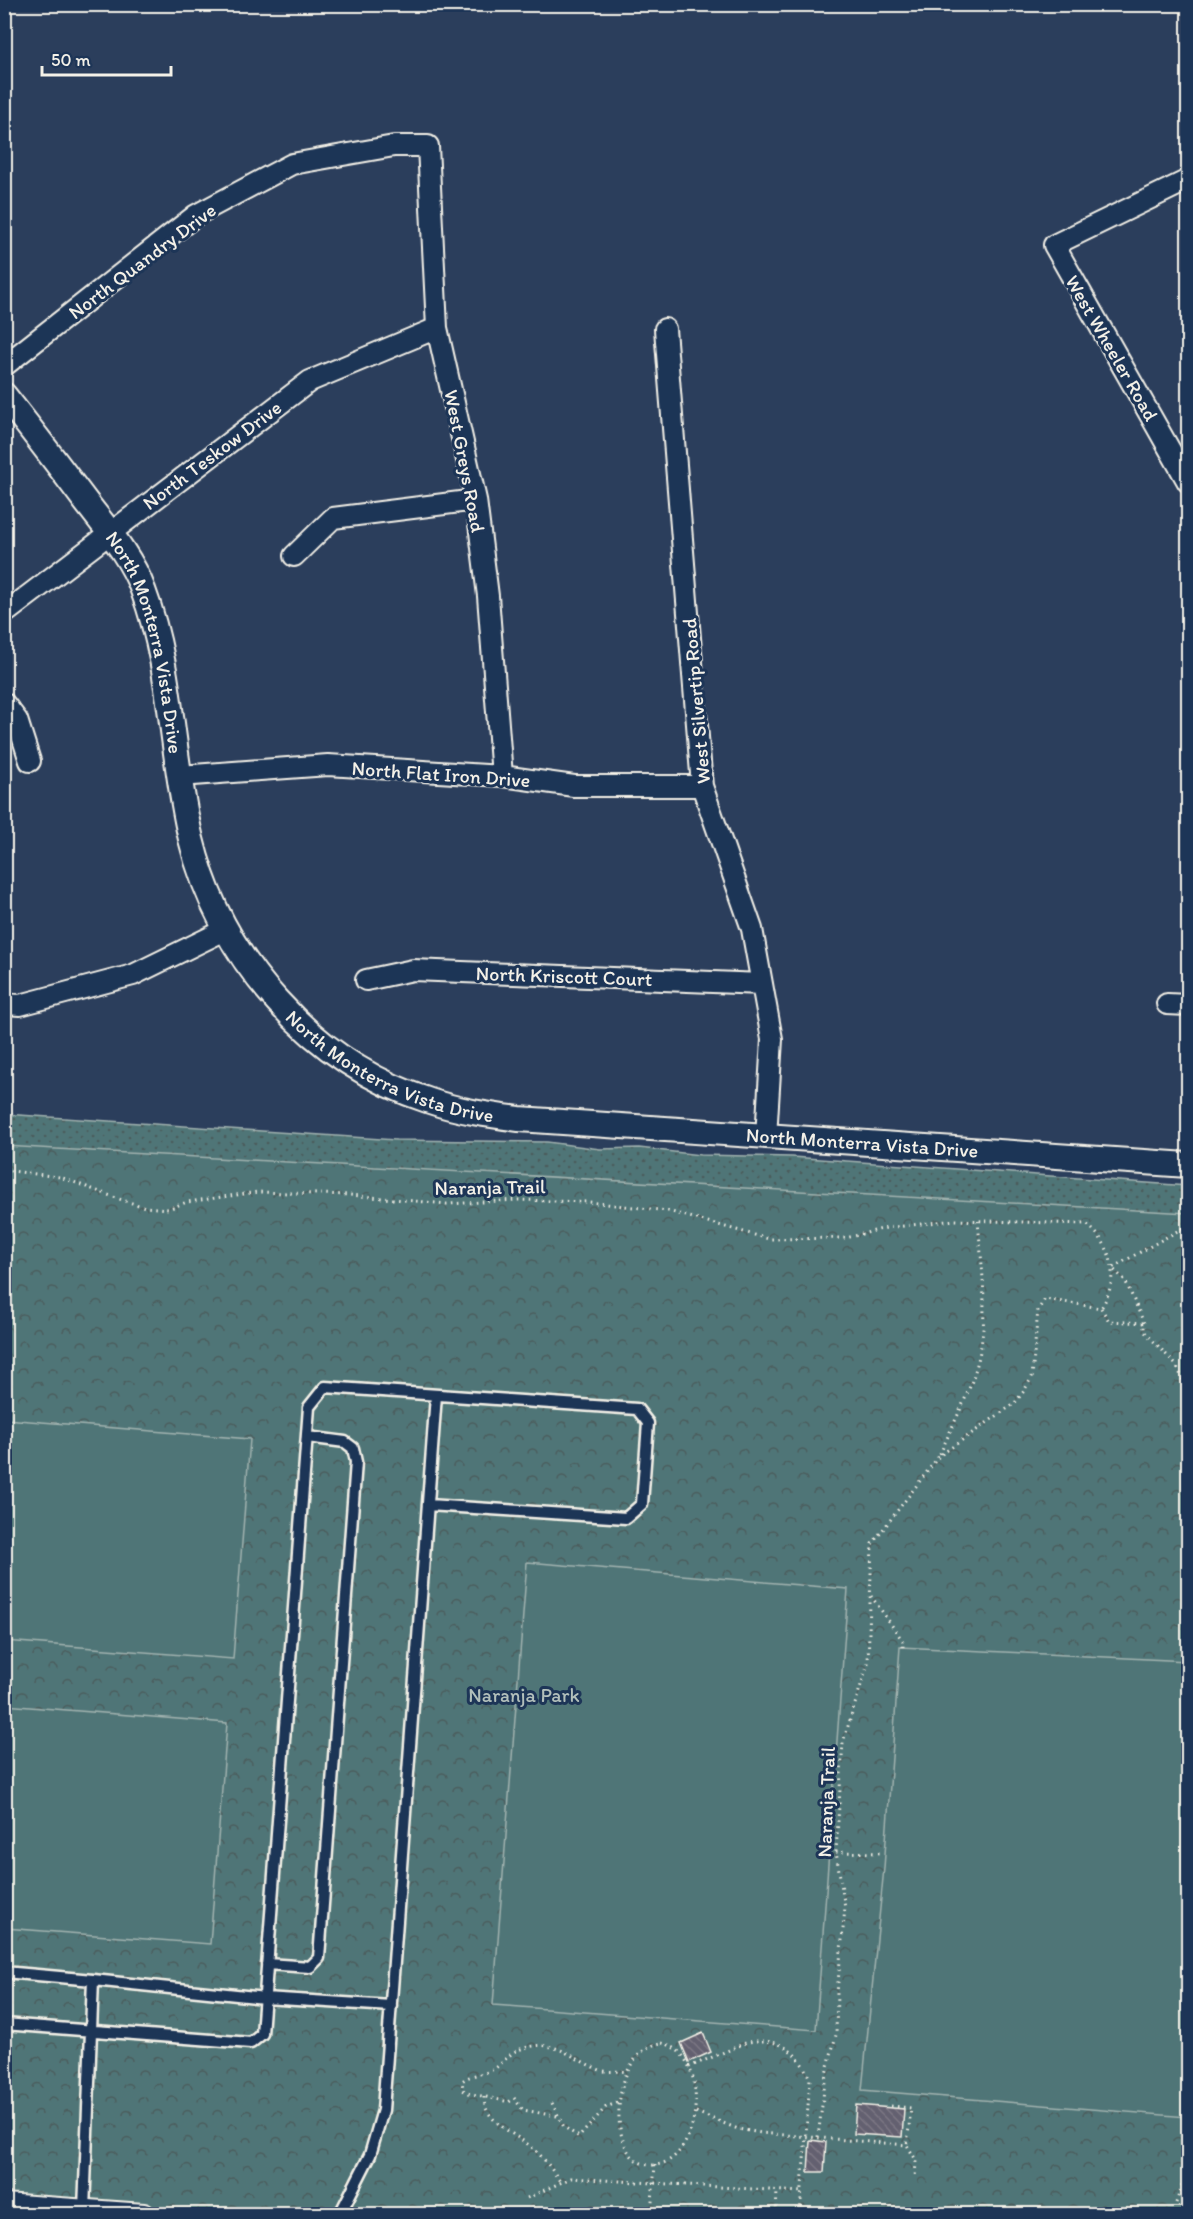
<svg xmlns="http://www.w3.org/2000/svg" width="1193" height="2219" font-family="Itim,sans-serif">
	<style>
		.grass { fill: url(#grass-dots); stroke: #a2b3b0; stroke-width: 1.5 }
		.forest { fill: url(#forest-crowns); stroke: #a2b3b0; stroke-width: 1.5 }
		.garden { fill: #4f7577; stroke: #a2b3b0; stroke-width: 1.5 }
		.building { fill: url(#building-back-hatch); stroke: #f4f1e8; stroke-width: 1.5 }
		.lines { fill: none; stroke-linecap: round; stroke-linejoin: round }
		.service-casing { stroke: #f4f1e8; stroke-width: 15 }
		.minor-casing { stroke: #f4f1e8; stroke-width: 24 }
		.tertiary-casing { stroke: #f4f1e8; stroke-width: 28 }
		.path { stroke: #f4f1e8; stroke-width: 3; stroke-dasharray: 1.5 4.5; stroke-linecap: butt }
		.service { stroke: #1d3557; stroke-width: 10 }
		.minor { stroke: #1d3557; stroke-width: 20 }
		.tertiary { stroke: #1d3557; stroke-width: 24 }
		.labels { text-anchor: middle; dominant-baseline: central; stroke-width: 6; stroke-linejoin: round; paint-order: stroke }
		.street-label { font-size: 20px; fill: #f4f1e8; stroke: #1d3557 }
		.park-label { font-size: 20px; fill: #b2bfbb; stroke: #1d3557 }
	</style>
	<defs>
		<pattern id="grass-dots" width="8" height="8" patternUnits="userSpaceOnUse" patternTransform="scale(1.5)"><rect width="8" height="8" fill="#4f7577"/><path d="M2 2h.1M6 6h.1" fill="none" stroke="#4c5c5c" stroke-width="1.8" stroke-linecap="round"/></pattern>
		<pattern id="forest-crowns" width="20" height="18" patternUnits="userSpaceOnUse" patternTransform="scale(1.5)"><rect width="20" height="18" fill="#4f7577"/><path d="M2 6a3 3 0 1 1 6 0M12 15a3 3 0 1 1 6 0" fill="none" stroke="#4c5c5c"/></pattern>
		<pattern id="building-back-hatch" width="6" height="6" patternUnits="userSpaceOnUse" patternTransform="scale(1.5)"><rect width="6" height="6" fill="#64606f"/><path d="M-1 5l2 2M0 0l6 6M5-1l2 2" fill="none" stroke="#7b7784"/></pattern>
	</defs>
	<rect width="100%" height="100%" fill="#2b3e5c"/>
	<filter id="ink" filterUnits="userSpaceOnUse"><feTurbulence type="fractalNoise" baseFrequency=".0167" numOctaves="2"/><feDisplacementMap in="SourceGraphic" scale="12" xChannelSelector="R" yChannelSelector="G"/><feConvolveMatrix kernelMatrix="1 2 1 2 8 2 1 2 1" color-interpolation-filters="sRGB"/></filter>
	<g filter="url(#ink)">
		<path class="grass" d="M4,1114L396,1140L547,1142L600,1149L639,1148L700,1155L792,1157L1188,1186V1647L5,1164Z"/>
		<path class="forest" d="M4,1146L1188,1213V2214H5Z"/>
		<path class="garden" d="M5,1419L250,1439L233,1659L5,1641Z
			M527,1562L848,1589L816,2030L493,2005Z
			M900,1647L1188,1661L1187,2117L862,2090L884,1868Z
			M5,1705L227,1723L210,1944L5,1928Z"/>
		<path class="building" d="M703,2033L711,2052L689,2062L681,2043Z
			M856,2105L904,2109L902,2137L854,2134Z
			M810,2140L826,2142L824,2172H808Z"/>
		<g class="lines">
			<defs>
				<path id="service" d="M267,1964L310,1967L319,1958L356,1462L353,1448L345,1442L307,1437
					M4,1972L93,1980
					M4,2024L251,2043L262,2034L309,1407L325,1387L637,1409L648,1423L642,1504L626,1518L428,1505
					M84,2210L93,1980L265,1998L391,2006
					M340,2214L370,2155L383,2110L436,1395"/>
				<path id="minor" d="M1188,180L1054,245L1188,482
					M665,329L702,786L752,929L772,1039L766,1137
					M4,366L196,215L292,164L394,146H428L437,328L476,500L488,596L502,776
					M294,556L333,518L476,500
					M4,614L310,381L437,328
					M4,703L17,720L30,761
					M180,776L328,765L502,776L574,786H702
					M366,980L413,970L762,984
					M4,1004L20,1005L133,975L225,930
					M1167,1004L1188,1005
					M4,2204L144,2214"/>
				<g id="tertiary">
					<path id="s1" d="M4,395C32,430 59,466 86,502C106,528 132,558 143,590C173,670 171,757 191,839C220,959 312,1063 430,1101C459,1111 489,1115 519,1119L1188,1165"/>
				</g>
			</defs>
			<use href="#service" class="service-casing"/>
			<use href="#minor" class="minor-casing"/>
			<use href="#tertiary" class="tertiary-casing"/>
			<path class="path" d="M4,1170L60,1177L119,1199L145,1207L168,1209L187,1202L258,1192L350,1195L447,1204L518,1200L589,1202L668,1211L769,1239L846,1238L886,1228L955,1220L1086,1224C1114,1245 1120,1279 1101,1308
				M1101,1308L1109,1321L1144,1323V1331L1177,1366L1188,1393
				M1144,1323L1125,1280L1112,1268L1188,1225
				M940,1454C952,1426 968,1397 976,1368C990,1320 982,1270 978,1221
				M871,1596L903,1641V1647
				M836,1852L884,1853
				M662,2043C712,2053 703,2162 654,2165C604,2169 608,2049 662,2043Z
				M689,2067L748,2042C780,2037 797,2050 810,2079L800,2214
				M484,2097C483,2122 518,2135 534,2149C545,2159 553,2171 561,2183
				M552,2103L564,2127L579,2137L606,2107L619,2102
				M891,2106L911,2108L907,2145
				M696,2112L738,2129L761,2133L907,2145L916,2160L915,2179
				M557,2116L523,2110L514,2098L509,2102L468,2093L463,2090L462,2081C471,2074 482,2075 492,2070C502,2065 508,2054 518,2050C555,2036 569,2058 600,2070C607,2073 618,2070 627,2072
				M818,2137L826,2074L836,2035L837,1993L845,1908L836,1852L843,1742L868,1663L872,1544L939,1456L1014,1404L1024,1391L1032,1377L1038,1310L1045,1299L1101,1308
				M527,2198L571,2178L802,2192
				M1176,2203L1188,2167
				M651,2214L655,2165
				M776,2214L777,2191"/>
			<use href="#service" class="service"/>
			<use href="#minor" class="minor"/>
			<use href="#tertiary" class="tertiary"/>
		</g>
	</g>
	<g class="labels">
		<g class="street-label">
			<text transform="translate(142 261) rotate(-37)">North Quandry Drive</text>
			<text transform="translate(1112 348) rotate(60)">West Wheeler Road</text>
			<text transform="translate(212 455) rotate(-37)">North Teskow Drive</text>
			<text transform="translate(465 461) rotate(79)">West Greys Road</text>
			<text stroke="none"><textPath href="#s1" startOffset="291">North Monterra Vista Drive</textPath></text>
			<text transform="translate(696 701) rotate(-95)">West Silvertip Road</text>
			<text transform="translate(441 774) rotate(4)">North Flat Iron Drive</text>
			<text transform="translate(564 976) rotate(2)">North Kriscott Court</text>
			<text stroke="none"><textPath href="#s1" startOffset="813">North Monterra Vista Drive</textPath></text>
			<text stroke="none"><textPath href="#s1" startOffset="1299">North Monterra Vista Drive</textPath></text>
			<text transform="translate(490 1187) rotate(-1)">Naranja Trail</text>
			<text transform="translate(826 1802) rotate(-88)">Naranja Trail</text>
		</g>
		<g class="park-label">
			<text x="524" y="1695">Naranja Park</text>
		</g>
	</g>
	<rect width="1193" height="2219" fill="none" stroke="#1d3557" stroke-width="24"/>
	<rect x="12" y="12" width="1169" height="2195" fill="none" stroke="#f4f1e8" stroke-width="2" filter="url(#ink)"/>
	<path d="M42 66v9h129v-9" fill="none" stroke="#f4f1e8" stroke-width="3"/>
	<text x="51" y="66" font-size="18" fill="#f4f1e8" stroke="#1d3557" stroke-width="4.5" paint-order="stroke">50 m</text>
</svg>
